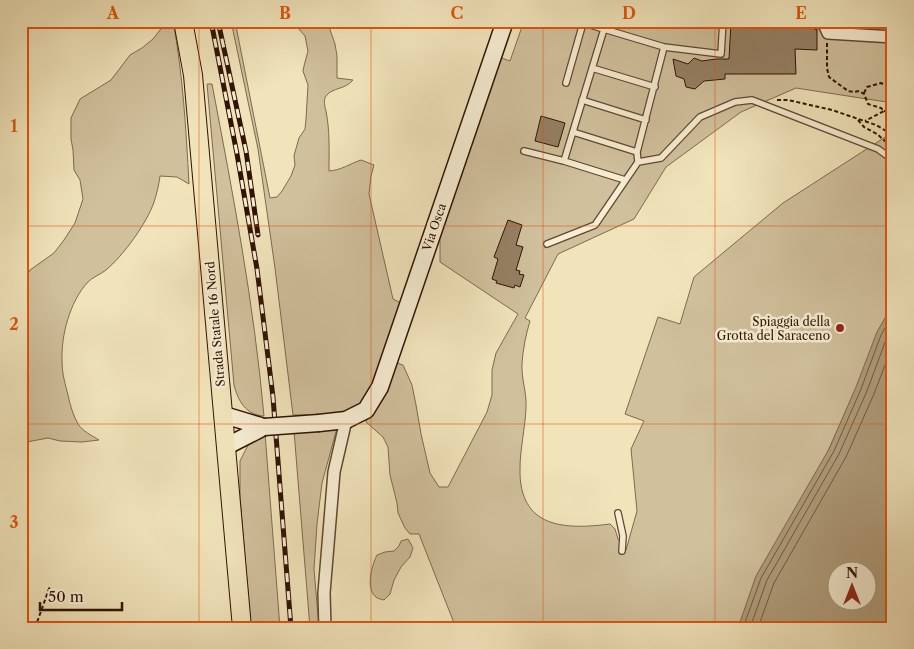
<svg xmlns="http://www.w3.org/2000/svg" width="914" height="649" font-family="'Libre Caslon Text',serif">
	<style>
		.green { fill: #d0c09c; stroke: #806950 }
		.water { fill: #b09d7c; stroke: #7d654c; fill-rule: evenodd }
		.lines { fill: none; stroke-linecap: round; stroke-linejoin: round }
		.shore { stroke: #705840; stroke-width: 1 }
		.building { fill: #957f63; stroke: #311203 }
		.lane-casing { stroke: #614631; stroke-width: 8 }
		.street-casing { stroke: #614631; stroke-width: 14 }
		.secondary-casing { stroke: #311203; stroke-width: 19 }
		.primary-casing { stroke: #311203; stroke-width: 20 }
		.path { stroke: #311203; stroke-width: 2; stroke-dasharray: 4 2.5; stroke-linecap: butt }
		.lane { stroke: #f6edd3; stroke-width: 5.5 }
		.street { stroke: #f6edd3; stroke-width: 11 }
		.secondary { stroke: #f6edd3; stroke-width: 16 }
		.primary { stroke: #f1e4bb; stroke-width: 18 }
		.rail-casing { stroke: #311203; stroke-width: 5 }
		.rail { stroke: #f6edd3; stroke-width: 3; stroke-dasharray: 9; stroke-linecap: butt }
		.secondary-bridge-casing { stroke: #311203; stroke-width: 19; stroke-linecap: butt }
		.secondary-bridge { stroke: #f6edd3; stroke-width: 16 }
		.grid { fill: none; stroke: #df550c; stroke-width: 1; stroke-opacity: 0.55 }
		.poi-dot { fill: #8f2418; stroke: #f6edd3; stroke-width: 2 }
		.labels { text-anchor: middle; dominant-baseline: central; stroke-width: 5; stroke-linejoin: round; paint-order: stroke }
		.street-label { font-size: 12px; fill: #311203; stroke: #f6edd3 }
		.poi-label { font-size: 12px; fill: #311203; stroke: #f6edd3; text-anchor: end }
		.neatline { fill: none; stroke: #df550c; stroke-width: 2 }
		.grid-label { font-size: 16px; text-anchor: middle; font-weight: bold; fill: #df550c }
	</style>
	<rect width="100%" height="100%" fill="#f1e4bb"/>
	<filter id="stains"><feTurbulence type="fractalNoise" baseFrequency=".004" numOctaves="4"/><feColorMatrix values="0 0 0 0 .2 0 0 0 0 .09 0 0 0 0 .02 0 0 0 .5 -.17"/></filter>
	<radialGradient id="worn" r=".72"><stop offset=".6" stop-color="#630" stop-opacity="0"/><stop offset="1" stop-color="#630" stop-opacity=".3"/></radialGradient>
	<path class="green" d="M167,21H173C183,75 186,129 189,184L177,177L160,176C159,184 157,193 154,202C147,223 123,256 106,270C100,275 92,277 87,283C70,302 61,335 62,361C62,373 65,384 68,395C70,405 73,415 78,424C82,431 93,436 99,440L82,442L60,441L48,438L21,443V287L30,270L54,253L64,240L75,223L83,199L80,180L74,170L73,150L71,139V118L80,99L111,80L130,55L142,48L153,39Z
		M231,21H235L270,198L277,197L282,191L291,176L295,165L294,156L295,152L299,138L305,129L306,119L308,85L303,71L304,66L308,51L305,36L298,28L296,21H327L335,44L337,56V78L353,80C345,90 333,87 326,96C323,100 325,107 326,111C330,131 329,151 329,171C342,170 349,164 361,160L374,165L371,176L369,194L393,299L401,303L373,382L365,398L353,410L319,415H293L275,268L258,149Z
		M524,21H893V103L796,88L741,112L666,167L634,219L558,254L525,318L530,321C526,334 523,349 522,363C521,378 527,393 526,408C525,429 520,449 520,469C519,528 564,530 610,524L615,529L618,539L626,550L637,511L631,449L644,421L625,414L658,317L680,324L694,277L783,203L893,132V306L829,449L743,628H450L454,623L419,534H410L405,528L398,513L397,503L390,475L388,447L383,437L366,422L367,418L394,362L403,365L412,385L416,405L421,434L430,473L439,487H448L487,412L492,395V370L496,353L518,314L440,262V241L438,235L499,57L510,61Z
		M207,84H212C233,194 254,304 264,416C246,415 238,401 234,385Z
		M337,428L322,483L317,524L314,569L319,628H310L294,431Z
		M265,433L280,628H251L240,497V461L250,441Z
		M408,539L413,548L410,557L401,567L394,580L390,594L384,600C381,599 378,599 376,597C365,589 372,565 377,555L385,552L394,551L399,546L401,541Z"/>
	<path class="water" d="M893,304V628H738L756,576L829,449L856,387L877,332ZM836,572H866V602H836Z"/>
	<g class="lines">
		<path class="shore" d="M743,628L761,578L834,451L861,389L881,335L893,314
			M750,628L767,580L839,454L867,391L887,337L893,327
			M758,628L774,583L846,457L874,394L893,344"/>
	</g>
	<path class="building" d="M755,21H782V24L809,26L817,30V50L795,49L796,74H725V79L704,81L695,89L686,87L684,79L676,76L673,59L688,64L694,58L702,61L716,59H729L731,23L755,24Z
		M541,116L565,123L558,147L535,141Z
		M508,220L522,225L516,245L523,247L516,270L520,271L519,274L524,275L520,287L515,285L514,288L496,283L497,281L492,279L498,259L494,257Z"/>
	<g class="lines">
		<defs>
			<path id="lane" d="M577,21L664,47L721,54L723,21
				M592,68L655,87
				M566,83L583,23
				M582,100L646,120
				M573,132L637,152
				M524,151L564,161L625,180
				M564,161L604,29
				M638,162L661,158L700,117L735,102L752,100L878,149L893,160
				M547,244L595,225L638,162L637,152L664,47
				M618,513L623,536L622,551"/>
			<path id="street" d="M815,21L824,24L828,33L893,37
				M325,628L324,593L334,472L346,420"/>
			<path id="secondary" d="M224,415L264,427
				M319,423L346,420L366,410L380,387L505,21
				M227,446L264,427"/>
			<path id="primary" d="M183,21L193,75L242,628"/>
		</defs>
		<use href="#lane" class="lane-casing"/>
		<use href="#street" class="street-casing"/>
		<use href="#secondary" class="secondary-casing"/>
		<use href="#primary" class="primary-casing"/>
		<path class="path" d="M735,23V21
			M827,43V68L829,77L848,91L854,92L859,91L864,94L868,104L881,108L884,111L865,121
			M886,49V73L893,78
			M864,93L867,87L881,83L893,89
			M777,100H788L832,110L876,125L893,135
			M884,111L893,112
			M858,120L864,127L877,134L893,148
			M35,628L50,586"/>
		<use href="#lane" class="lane"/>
		<use href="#street" class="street"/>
		<use href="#secondary" class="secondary"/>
		<use href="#primary" class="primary"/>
		<defs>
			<path id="rail" d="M211,21L237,154L257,269L273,397L291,628
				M218,21L246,151L258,235"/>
		</defs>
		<use href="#rail" class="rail-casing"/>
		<use href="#rail" class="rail"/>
		<defs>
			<path id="secondary-bridge" d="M264,427L319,423"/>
		</defs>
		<use href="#secondary-bridge" class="secondary-bridge-casing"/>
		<use href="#secondary-bridge" class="secondary-bridge"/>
	</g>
	<path class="grid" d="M199,21V628M371,21V628M543,21V628M715,21V628M21,226H893M21,424H893"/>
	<circle class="poi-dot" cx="840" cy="328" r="5"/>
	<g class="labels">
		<g class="street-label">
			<text transform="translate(434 227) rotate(-71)">Via Osca</text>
			<text transform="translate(215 324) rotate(-95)">Strada Statale 16 Nord</text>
		</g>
		<g class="poi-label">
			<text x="830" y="321">Spiaggia della<tspan x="830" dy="14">Grotta del Saraceno</tspan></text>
		</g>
	</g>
	<rect width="914" height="649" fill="none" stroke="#f1e4bb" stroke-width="55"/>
	<g transform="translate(852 586)"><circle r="24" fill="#f6edd3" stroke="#a79580"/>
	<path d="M0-4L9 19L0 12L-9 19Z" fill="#8f2418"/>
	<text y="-8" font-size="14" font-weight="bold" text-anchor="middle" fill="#311203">N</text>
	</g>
	<path d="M40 602v8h82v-8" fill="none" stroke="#311203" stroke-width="2.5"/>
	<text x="48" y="602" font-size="15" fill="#311203" stroke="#f6edd3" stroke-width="4" paint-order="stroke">50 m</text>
	<rect x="28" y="28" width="858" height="594" class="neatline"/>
	<g class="grid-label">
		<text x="113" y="19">A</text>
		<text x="285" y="19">B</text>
		<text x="457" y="19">C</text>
		<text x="629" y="19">D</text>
		<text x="801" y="19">E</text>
		<text x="14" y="132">1</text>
		<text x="14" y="330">2</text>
		<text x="14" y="528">3</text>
	</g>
	<rect width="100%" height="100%" filter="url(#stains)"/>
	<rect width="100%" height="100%" fill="url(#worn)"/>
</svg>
